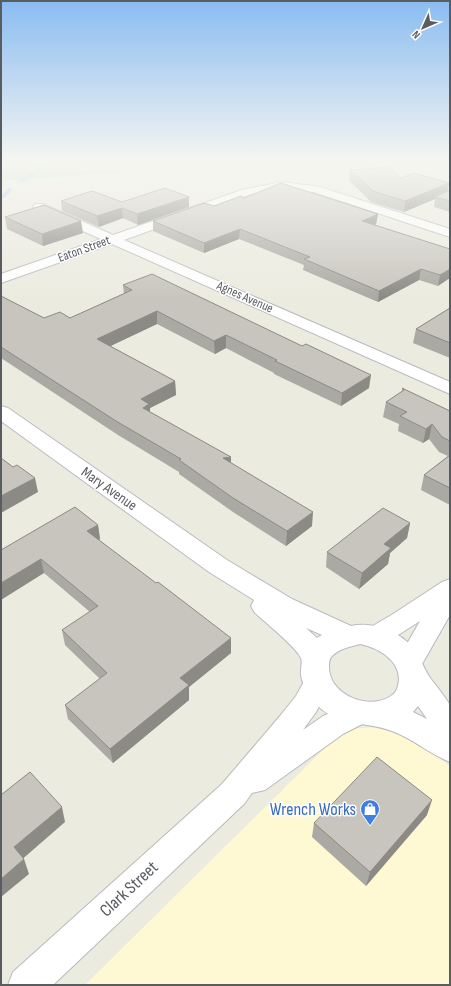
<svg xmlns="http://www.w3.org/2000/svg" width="451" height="986" font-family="'Sofia Sans Condensed',sans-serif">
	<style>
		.commercial { fill: #fef9d3 }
		.green { fill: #bce5c1 }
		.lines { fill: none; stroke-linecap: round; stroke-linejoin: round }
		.stream { fill: #9dc9ff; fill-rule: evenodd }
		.street-casing { stroke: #b8babf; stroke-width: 2 }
		.secondary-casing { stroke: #b9bbc2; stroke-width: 2 }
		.street { fill: #fff; fill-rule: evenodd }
		.secondary { fill: #fff; fill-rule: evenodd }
		.wall { fill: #aba9a3 }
		.shaded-wall { fill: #8b8a84 }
		.building { fill: #c7c5bd; stroke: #8b8a84 }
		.labels { text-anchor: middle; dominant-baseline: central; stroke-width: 3; stroke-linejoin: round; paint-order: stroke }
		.far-street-label { font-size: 13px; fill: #595c61; stroke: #fff }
		.street-label { font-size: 15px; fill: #595c61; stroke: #fff }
		.near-shop-label { font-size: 18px; fill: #366cbe; stroke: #fff; text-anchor: end }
		.near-street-label { font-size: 18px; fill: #595c61; stroke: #fff }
	</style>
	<rect width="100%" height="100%" fill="#ecebe0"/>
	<path class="commercial" d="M392,726L450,766V985H85L328,745L349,729Z"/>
	<path class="green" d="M1,161H291L1,181Z"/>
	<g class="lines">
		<path class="stream" d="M48,161H52L23,182H19V180Z
			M9,188L13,189L4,198H1V196Z"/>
		<defs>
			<path id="street" d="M282,182L320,187L450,229V237L314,192L282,188L249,195L124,240L450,382V394L112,244L1,283V274L101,239L35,210L33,207L35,204H43L113,235L242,190Z
				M450,579V615L418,671L409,674L400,671L396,663L420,621L384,644L375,647L366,644L362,637L366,630L393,614L442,582Z
				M317,673L327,676L331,684L316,712L303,730L323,716L358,701L368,705L372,713L368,721L343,734L265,790L252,793L244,804L53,985H8L13,972L222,784L280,716L296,696L307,676Z"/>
			<path id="secondary" d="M1,406L8,408L227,560L292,599L351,626C372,621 401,632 414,649C421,658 424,670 431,679C434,683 450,703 450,706C451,724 450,744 450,762C432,755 417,742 399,734C369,719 334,730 311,698C307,692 302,682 301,675C300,670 303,662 301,658C295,646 266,623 255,613L251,606L254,600L209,572L1,421ZM306,628L322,635L317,638ZM360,644C378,648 399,659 399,680C398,687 397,692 391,696C369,711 329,695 329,667C329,663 329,659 332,656C340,648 350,647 360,644ZM418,706L427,719L413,712Z"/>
		</defs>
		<use href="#street" class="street-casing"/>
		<use href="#secondary" class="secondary-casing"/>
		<use href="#street" class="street"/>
		<use href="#secondary" class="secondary"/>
	</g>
	<path class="wall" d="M350,170L401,178L449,183L448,191L450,190V212L434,207L435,199L404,212L371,202L349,180Z
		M189,197V207L138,225L123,218L99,227L62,211L61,201L122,202Z
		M244,198L378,214L376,224L375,225L450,249L438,286L419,280L378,302L303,270L304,265L239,239L204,253L153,231V221L214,206Z
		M5,217L83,233L43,246L7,229Z
		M123,285L369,388L341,406L274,374V373L226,348L215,354L157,324L110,346L175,381L176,395L150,408V412L231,463L312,526L286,546L233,512L179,474V472L118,435L1,358V296L44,318H70L124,294Z
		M450,308V358L413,343L416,329Z
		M402,388L450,411V505L421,490L424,475L448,456L439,452L429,439L423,443L398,431L399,424L383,417L386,402L402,392Z
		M410,523L407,538L390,553L388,564L359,589L326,567L327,552Z
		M98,525L100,539L99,540L231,653L189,687V700L113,763L68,719L65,705L100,679L65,645L62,630L90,612L44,573L1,550Z
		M427,815L366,886L312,837L314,823Z"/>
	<path class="shaded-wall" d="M449,183L447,194L435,197V199L404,212L405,201Z
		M189,197V207L138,225L137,214Z
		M122,208L123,218L99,227L97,216Z
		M378,214L376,224L361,231L362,221Z
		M81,221L83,233L43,246L42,234Z
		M240,229L239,239L204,253V243Z
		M421,269L419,280L378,302L379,291Z
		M450,269V278L438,286L440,275Z
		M157,311V324L98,352L97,339Z
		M226,335V348L215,354L214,341Z
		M371,375L369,388L341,406L342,393Z
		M175,381L176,395L150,408V418L144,421L141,399Z
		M432,424L429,439L423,443L426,429Z
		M231,457V471L223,458Z
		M35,478L38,492L1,513V496Z
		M313,512L312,526L286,546L287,531Z
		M410,523L407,538L390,553L388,564L359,589L362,573L384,544Z
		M98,525L100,539L90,546L87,531Z
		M41,559L44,573L1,600V583Z
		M231,638V653L189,687V700L113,763L110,749L180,678Z
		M432,800L427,815L366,886L370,872Z
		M62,807L65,822L19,862L14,847Z
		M24,859L29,874L1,897V879Z"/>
	<path class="building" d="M388,167L401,178L414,173L449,183L405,201L373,191L350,170Z
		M281,183L378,214L362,221L450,249V269L440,275L421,269L379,291L304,259L310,257L240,229L204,243L153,221L204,203L214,206L241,196L244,198Z
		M165,188L189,197L137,214L122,208L97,216L61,201L92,191L122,202Z
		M450,190V201L435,197Z
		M44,205L81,221L42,234L5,217Z
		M152,274L302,346L306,344L371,375L342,393L275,361L277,360L226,335L214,341L157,311L97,339L175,381L141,399L149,404L143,408L231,457L223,458L313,512L287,531L233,498L179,460L181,459L116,421L1,347V296L44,318L60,312L70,318L132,290L123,285Z
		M450,308V343L416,329Z
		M402,388L450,411V441L442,437L432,424L426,429L400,416L407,412L386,402L404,390Z
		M450,455V488L424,475Z
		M1,458L13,467L17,465L35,478L1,496Z
		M75,507L98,525L87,531L156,583L158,582L231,638L180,678L189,685L110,749L65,705L107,673L62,630L98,606L41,559L1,583V550Z
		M383,508L410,523L384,544L391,548L362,573L327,552Z
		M377,757L432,800L370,872L314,823Z
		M30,772L62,807L14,847L24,859L1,879V795Z"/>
	<linearGradient id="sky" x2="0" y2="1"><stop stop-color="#8abcf1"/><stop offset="0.54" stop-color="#f6f6f1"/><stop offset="1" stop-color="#f6f6f1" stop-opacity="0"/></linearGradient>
	<rect width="451" height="299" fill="url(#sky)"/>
	<defs>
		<symbol id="shop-pin" viewBox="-11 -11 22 30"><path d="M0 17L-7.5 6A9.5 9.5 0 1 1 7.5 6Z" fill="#3f7fe0" stroke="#fff"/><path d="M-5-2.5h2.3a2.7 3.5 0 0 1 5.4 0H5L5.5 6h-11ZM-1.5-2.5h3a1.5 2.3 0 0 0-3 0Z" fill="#fff"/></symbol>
	</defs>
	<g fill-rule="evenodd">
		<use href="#shop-pin" x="359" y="798" width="22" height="30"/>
	</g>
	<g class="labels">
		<g class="far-street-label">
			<text transform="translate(84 249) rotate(-20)">Eaton Street</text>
			<text transform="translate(245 297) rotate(24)">Agnes Avenue</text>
		</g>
		<g class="street-label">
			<text transform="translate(109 489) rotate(35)">Mary Avenue</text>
		</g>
		<g class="near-shop-label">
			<text x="356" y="809">Wrench Works</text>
		</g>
		<g class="near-street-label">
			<text transform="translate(129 889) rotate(-43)">Clark Street</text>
		</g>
	</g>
	<rect width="451" height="986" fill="none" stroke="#595c61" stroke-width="4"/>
	<g transform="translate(423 28) rotate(225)" stroke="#ffffff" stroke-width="3" paint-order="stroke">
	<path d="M0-3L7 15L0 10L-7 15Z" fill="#595c61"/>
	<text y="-6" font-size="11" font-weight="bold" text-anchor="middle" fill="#595c61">N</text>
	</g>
</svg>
